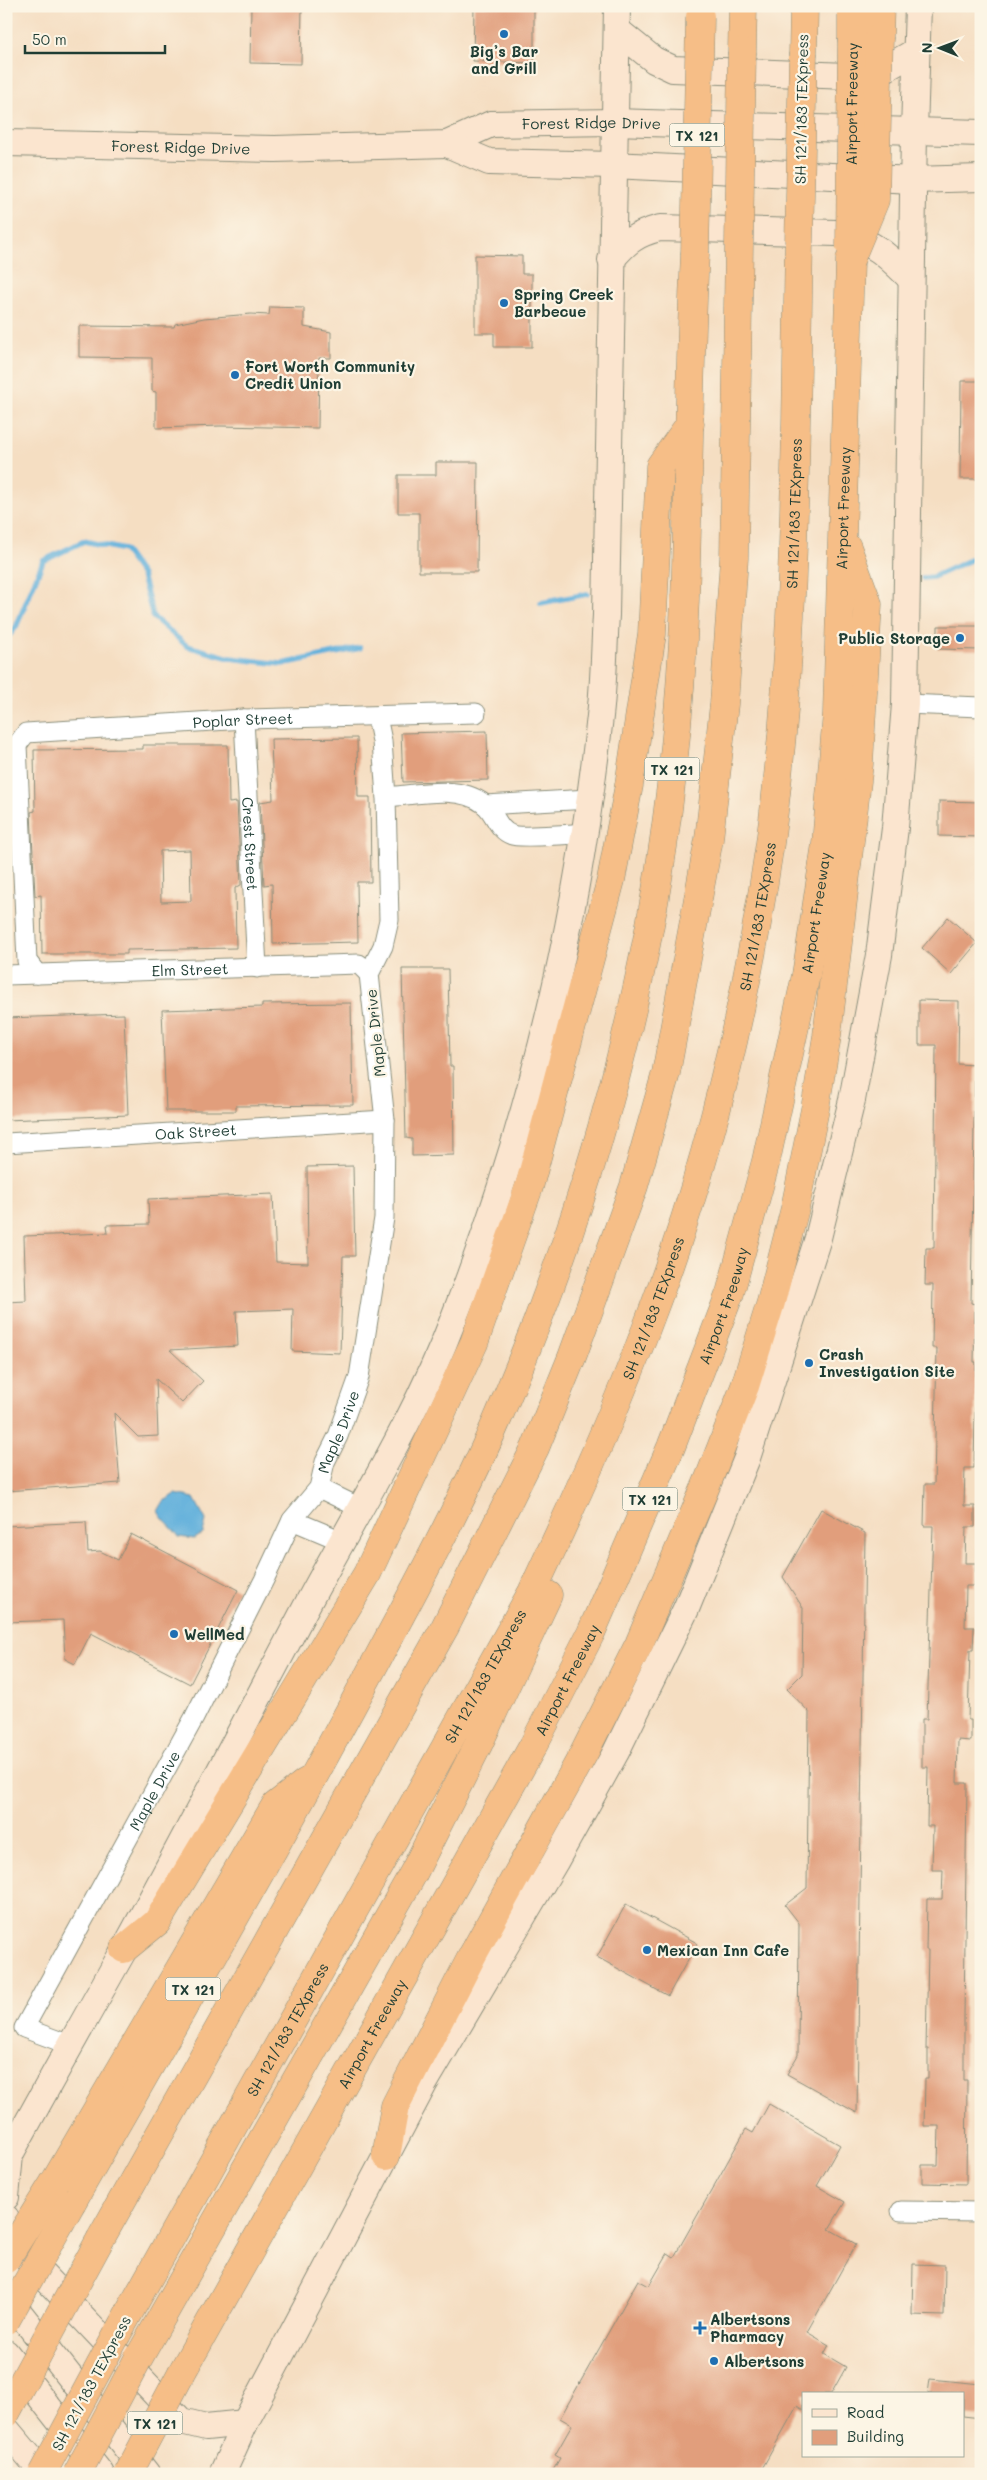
<svg xmlns="http://www.w3.org/2000/svg" width="987" height="2480" font-family="Mali,sans-serif">
	<style>
		.water { fill: #63b1dc; stroke: #417788 }
		.lines { fill: none; stroke-linecap: round; stroke-linejoin: round }
		.stream { stroke: #63b1dc; stroke-width: 5.5 }
		.building { fill: #e19e7c; fill-rule: evenodd }
		.street-casing { stroke: #8a8e7b; stroke-width: 21 }
		.secondary-casing { stroke: #8a8e7b; stroke-width: 28 }
		.highway-casing { stroke: #8a8e7b; stroke-width: 29 }
		.street { stroke: #fff; stroke-width: 19 }
		.secondary { stroke: #fbe5cf; stroke-width: 26 }
		.highway { stroke: #f6be87; stroke-width: 28 }
		.highway-bridge-casing { stroke: #8a8e7b; stroke-width: 29; stroke-linecap: butt }
		.highway-bridge { stroke: #f6be87; stroke-width: 28 }
		.poi-dot { fill: #1f6fb2; stroke: #fcf5e5; stroke-width: 2 }
		.labels { text-anchor: middle; dominant-baseline: central; stroke-width: 4.5; stroke-linejoin: round; paint-order: stroke }
		.shield { fill: #fcf5e5; stroke: #617469; stroke-width: 1 }
		.shield-label { font-size: 14px; font-weight: bold; fill: #1f3d34 }
		.poi-label { font-size: 15px; font-weight: bold; fill: #1f3d34; stroke: #fcf5e5; text-anchor: start }
		.street-label { font-size: 15px; fill: #1f3d34; stroke: #fcf5e5 }
	</style>
	<rect width="100%" height="100%" fill="#fcf5e5"/>
	<filter id="ink" filterUnits="userSpaceOnUse"><feTurbulence type="fractalNoise" baseFrequency=".02" numOctaves="2"/><feDisplacementMap in="SourceGraphic" scale="10" xChannelSelector="R" yChannelSelector="G"/><feConvolveMatrix kernelMatrix="1 2 1 2 8 2 1 2 1" color-interpolation-filters="sRGB"/></filter>
	<filter id="wash" filterUnits="userSpaceOnUse"><feTurbulence type="fractalNoise" baseFrequency=".0096" numOctaves="4" result="noise"/><feDisplacementMap in="SourceGraphic" scale="20" xChannelSelector="R" yChannelSelector="G"/><feGaussianBlur stdDeviation="1.12" result="paint"/><feColorMatrix in="noise" values="0 0 0 0 0 0 0 0 0 0 0 0 0 0 0 0 0 1.4 0 .05"/><feComposite in="paint" operator="in"/></filter>
	<g filter="url(#wash)">
		<rect width="100%" height="100%" fill="#f5dec2"/>
		<path class="water" d="M176,1494L194,1498L206,1520L203,1534L194,1539L179,1537C173,1527 163,1522 158,1511L164,1501Z"/>
		<g class="lines">
			<path class="stream" d="M923,578L933,577L981,555
				M541,603L587,594
				M6,639L16,627L43,561L84,541L124,550L142,575L153,617L187,646L230,658L282,664L360,648"/>
		</g>
		<g id="blocks">
			<path class="building" d="M251,6H302L301,64L250,63Z
				M474,6H534V63L473,61Z
				M475,255L522,256V274H532V347H494V333H475Z
				M270,307L304,308V327L331,332V358H319L318,428L220,426L156,428V392L152,391V358L79,357V326L174,327L175,324L204,318L251,314L269,315Z
				M961,381H981V479H960Z
				M436,462H478L477,572H419V513H398V475H436Z
				M938,626H981V650L938,649Z
				M487,731L488,780L403,782L401,733Z
				M357,738L358,797H370L371,882H357L358,942L273,944L272,884L264,885L260,802L273,800L271,739Z
				M143,745H228L229,803L237,802L241,885L235,888L236,948L127,950V954H42L41,895L35,896L31,812L35,811L34,750L143,749ZM190,850L191,901L161,902L160,851Z
				M939,801L981,802V837L939,836Z
				M948,917L977,943L951,974L922,948Z
				M402,969H448L450,1066H453L454,1155L412,1156V1139L406,1138Z
				M919,1000L959,1001L958,1064L975,1065L971,1303L975,1304L974,1362H976L974,1468H965L964,1506H975V1527H966L965,1563H976L975,1586H966L965,1627H974L973,1650H970L968,1720H971V1741L958,1740L957,1783H967L964,2017V2080H967L966,2184L922,2183V2165H938L939,2126H924L925,2079H928V2049H926L928,1950H926L927,1899H942L943,1870H932L933,1826H927L928,1767H922V1719H927L933,1526H924L925,1484H934L937,1348H932L933,1285H925L926,1248H934L936,1045H919Z
				M351,1003L353,1105L236,1106V1111H166L162,1010L262,1007V1004Z
				M124,1014L128,1115L6,1120V1018Z
				M353,1166L355,1256H343L340,1353L292,1351L293,1309L236,1311L238,1346L170,1350L203,1381L182,1403L156,1379L158,1436L138,1437L114,1413L120,1483L6,1491V1302L26,1301L24,1236L108,1233L107,1225L149,1224L148,1199L273,1194L276,1262L308,1263L307,1167Z
				M821,1509L865,1533L857,2113L787,2074L798,2055L799,1923L785,1905L807,1888L809,1712L787,1689L802,1674L803,1608L783,1577Z
				M86,1522L88,1552L100,1551L118,1560L131,1534L238,1590L190,1684L91,1633L75,1664L65,1659L63,1620L6,1622V1526Z
				M626,1904L697,1943L668,1996L597,1957Z
				M769,2104L840,2145L817,2186L845,2202L829,2229L856,2244L807,2332L829,2345L824,2354L846,2367L831,2394H803V2410L797,2406L759,2474H551L560,2458L555,2455L572,2425L560,2418L638,2280L649,2286L668,2253L674,2257L746,2129L753,2133Z
				M913,2264L945,2265L944,2316L912,2315Z
				M930,2379L981,2384V2418L963,2416V2394H928Z"/>
		</g>
	</g>
	<g filter="url(#ink)">
		<use href="#blocks" fill-opacity="0" stroke="#8a8e7b" stroke-width="1"/>
		<g class="lines">
			<defs>
				<g id="street">
					<path d="M905,704L981,707"/>
					<path id="s1" d="M244,719L257,968"/>
					<path d="M386,797C416,795 458,784 484,804C495,812 497,830 512,835C519,838 573,834 585,833"/>
					<path d="M485,805L589,799"/>
					<path id="s2" d="M37,974L27,961L17,745L26,733L244,719L476,713"/>
					<path id="s3" d="M6,975L359,964L369,974"/>
					<path id="s4" d="M6,1143L385,1120"/>
					<path d="M319,1488L360,1508"/>
					<path d="M292,1520L342,1541"/>
					<path id="s5" d="M70,2045L24,2028L194,1718L264,1580L292,1520L319,1488L325,1462L338,1436L359,1377L384,1218L385,1120L369,974L383,946L389,920L386,797L382,741L377,717"/>
					<path d="M901,2211L981,2212"/>
				</g>
				<g id="secondary">
					<path d="M617,30L654,60L673,69L871,77L916,51"/>
					<path id="s6" d="M6,143L275,149L447,144L491,124L614,122L981,133"/>
					<path d="M447,144L489,162L613,165L913,180L981,178"/>
					<path d="M611,260C627,241 636,234 660,228L837,233C873,241 885,253 911,279"/>
					<path d="M6,2162C45,2090 85,2019 125,1948C187,1834 247,1719 307,1605C357,1511 415,1420 453,1320C529,1127 578,922 600,716C604,682 604,648 606,615L617,6"/>
					<path d="M6,2197L10,2155"/>
					<path d="M6,2218L18,2249L181,2421L206,2427L245,2423"/>
					<path d="M6,2296L147,2474"/>
					<path d="M6,2353L101,2474"/>
					<path d="M6,2429L44,2474"/>
					<path d="M222,2474L245,2423L424,2084L555,1862L616,1752L686,1609L747,1458L818,1238L852,1100L879,955L895,828L905,704L914,131L918,6"/>
				</g>
				<g id="highway">
					<path d="M879,37L880,6"/>
					<path d="M852,39V6"/>
					<path d="M742,52L743,6"/>
					<path d="M803,53L804,6"/>
					<path d="M124,1949L157,1922L367,1574L474,1343L529,1187L611,880L629,785L652,634L660,466L690,424"/>
					<path d="M386,2156L395,2106L472,1956L584,1753L639,1644L708,1481L745,1386L771,1302L795,1208L815,1109L827,1036L859,764L868,604L847,547"/>
					<path d="M55,2181L275,1806L306,1782"/>
					<path d="M72,2202C170,2030 271,1858 365,1682C416,1587 468,1492 509,1392C564,1261 608,1122 638,983C666,858 680,727 685,599C689,484 689,369 695,254"/>
					<path d="M101,2238L445,1627L535,1448L572,1357L634,1186L666,1073L709,839L724,704L734,558L739,243"/>
					<path id="s7" d="M117,2334L532,1592C573,1505 612,1419 646,1329C706,1174 746,1008 770,843C797,644 795,443 799,243"/>
					<path d="M138,2359L414,1872L478,1745L548,1595"/>
					<path id="s8" d="M182,2372L534,1744L591,1633L671,1447L730,1293L766,1161L806,975L826,844L837,713L850,260"/>
				</g>
			</defs>
			<use href="#street" class="street-casing"/>
			<use href="#secondary" class="secondary-casing"/>
			<use href="#highway" class="highway-casing"/>
			<use href="#street" class="street"/>
			<use href="#secondary" class="secondary"/>
			<use href="#highway" class="highway"/>
			<defs>
				<g id="highway-bridge">
					<path d="M739,243L742,52"/>
					<path d="M799,243L803,53"/>
					<path id="s9" d="M850,246L852,39"/>
					<path d="M695,254L700,17"/>
					<path d="M850,260L875,200L879,37"/>
					<path d="M6,2259L55,2181"/>
					<path d="M6,2320L72,2202"/>
					<path d="M6,2413L101,2238"/>
					<path d="M42,2474L117,2334"/>
					<path d="M77,2474L138,2359"/>
					<path d="M128,2474L182,2372"/>
				</g>
			</defs>
			<use href="#highway-bridge" class="highway-bridge-casing"/>
			<use href="#highway-bridge" class="highway-bridge"/>
		</g>
	</g>
	<g class="poi-dot">
		<circle cx="504" cy="34" r="5"/>
		<circle cx="504" cy="303" r="5"/>
		<circle cx="235" cy="375" r="5"/>
		<circle cx="960" cy="638" r="5"/>
		<circle cx="809" cy="1363" r="5"/>
		<circle cx="174" cy="1634" r="5"/>
		<circle cx="647" cy="1950" r="5"/>
		<path d="M697.5 2320.5h5v5h5v5h-5v5h-5v-5h-5v-5h5z"/>
		<circle cx="714" cy="2361" r="5"/>
	</g>
	<g class="labels">
		<g class="shield">
			<rect x="669.5" y="123.5" width="55" height="23" rx="4"/>
			<rect x="644.5" y="757.5" width="55" height="23" rx="4"/>
			<rect x="622.5" y="1487.5" width="55" height="23" rx="4"/>
			<rect x="165.5" y="1977.5" width="55" height="23" rx="4"/>
			<rect x="127.5" y="2411.5" width="55" height="23" rx="4"/>
		</g>
		<g class="shield-label">
			<text x="697" y="135">TX 121</text>
			<text x="672" y="769">TX 121</text>
			<text x="650" y="1499">TX 121</text>
			<text x="193" y="1989">TX 121</text>
			<text x="155" y="2423">TX 121</text>
		</g>
		<g class="poi-label">
			<text x="504" y="51" text-anchor="middle">Big’s Bar<tspan x="504" dy="17">and Grill</tspan></text>
			<text x="514" y="294">Spring Creek<tspan x="514" dy="17">Barbecue</tspan></text>
			<text x="245" y="366">Fort Worth Community<tspan x="245" dy="17">Credit Union</tspan></text>
			<text x="950" y="638" text-anchor="end">Public Storage</text>
			<text x="819" y="1354">Crash<tspan x="819" dy="17">Investigation Site</tspan></text>
			<text x="184" y="1634">WellMed</text>
			<text x="657" y="1950">Mexican Inn Cafe</text>
			<text x="710" y="2319">Albertsons<tspan x="710" dy="17">Pharmacy</tspan></text>
			<text x="724" y="2361">Albertsons</text>
		</g>
		<g class="street-label">
			<text stroke="none"><textPath href="#s9" startOffset="142">Airport Freeway</textPath></text>
			<text transform="translate(801 109) rotate(-89)">SH 121/183 TEXpress</text>
			<text stroke="none"><textPath href="#s6" startOffset="590">Forest Ridge Drive</textPath></text>
			<text stroke="none"><textPath href="#s6" startOffset="175">Forest Ridge Drive</textPath></text>
			<text stroke="none"><textPath href="#s8" startOffset="2008">Airport Freeway</textPath></text>
			<text stroke="none"><textPath href="#s7" startOffset="1970">SH 121/183 TEXpress</textPath></text>
			<text stroke="none"><textPath href="#s2" startOffset="465">Poplar Street</textPath></text>
			<text stroke="none"><textPath href="#s1" startOffset="125">Crest Street</textPath></text>
			<text stroke="none"><textPath href="#s8" startOffset="1602">Airport Freeway</textPath></text>
			<text stroke="none"><textPath href="#s7" startOffset="1565">SH 121/183 TEXpress</textPath></text>
			<text stroke="none"><textPath href="#s3" startOffset="184">Elm Street</textPath></text>
			<text transform="translate(375 1033) rotate(-96)">Maple Drive</text>
			<text stroke="none"><textPath href="#s4" startOffset="190">Oak Street</textPath></text>
			<text stroke="none"><textPath href="#s8" startOffset="1198">Airport Freeway</textPath></text>
			<text stroke="none"><textPath href="#s7" startOffset="1159">SH 121/183 TEXpress</textPath></text>
			<text stroke="none"><textPath href="#s5" startOffset="725">Maple Drive</textPath></text>
			<text stroke="none"><textPath href="#s7" startOffset="754">SH 121/183 TEXpress</textPath></text>
			<text stroke="none"><textPath href="#s8" startOffset="792">Airport Freeway</textPath></text>
			<text stroke="none"><textPath href="#s5" startOffset="320">Maple Drive</textPath></text>
			<text stroke="none"><textPath href="#s7" startOffset="349">SH 121/183 TEXpress</textPath></text>
			<text stroke="none"><textPath href="#s8" startOffset="388">Airport Freeway</textPath></text>
			<text transform="translate(91 2383) rotate(-62)">SH 121/183 TEXpress</text>
		</g>
	</g>
	<rect width="987" height="2480" fill="none" stroke="#fcf5e5" stroke-width="25"/>
	<rect x="802" y="2392" width="162" height="65" fill="#fcf5e5" stroke="#a4ab9e"/>
	<rect x="812" y="2409" width="25" height="8" fill="#fbe5cf" stroke="#a4ab9e"/>
	<text x="847" y="2418" font-size="15" fill="#1f3d34">Road</text>
	<rect x="812" y="2430" width="25" height="15" fill="#e19e7c" stroke="#a4ab9e"/>
	<text x="847" y="2442" font-size="15" fill="#1f3d34">Building</text>
	<g transform="translate(940 48) rotate(271)" stroke="#fcf5e5" stroke-width="4" paint-order="stroke">
	<path d="M0-4L9 19L0 12L-9 19Z" fill="#1f3d34"/>
	<text y="-8" font-size="14" font-weight="bold" text-anchor="middle" fill="#1f3d34">N</text>
	</g>
	<path d="M25 45v8h140v-8" fill="none" stroke="#1f3d34" stroke-width="2.5"/>
	<text x="32" y="45" font-size="15" fill="#1f3d34" stroke="#fcf5e5" stroke-width="4" paint-order="stroke">50 m</text>
</svg>
